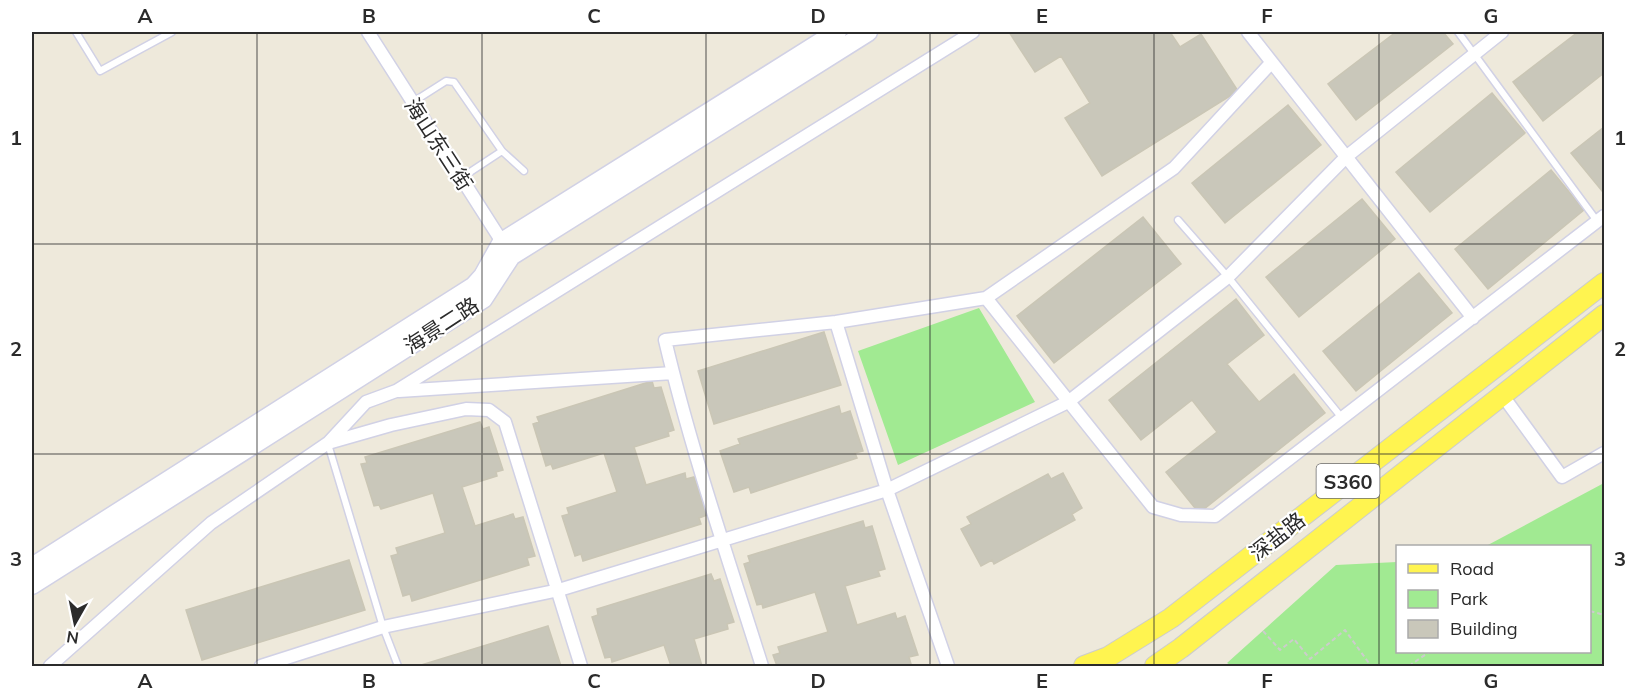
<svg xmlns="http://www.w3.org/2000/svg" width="1636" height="698" font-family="Mulish,'Noto Sans SC',sans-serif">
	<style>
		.green { fill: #a1ea92 }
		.building { fill: #c9c7ba; stroke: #cac6b5; stroke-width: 1.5 }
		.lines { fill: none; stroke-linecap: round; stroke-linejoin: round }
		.lane-casing { stroke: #d1d1e5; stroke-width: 9 }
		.street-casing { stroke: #d1d1e5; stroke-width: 15 }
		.secondary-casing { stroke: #d1d1e5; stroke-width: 21 }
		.primary-casing { stroke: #ccc; stroke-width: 22 }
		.path { stroke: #ccc; stroke-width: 2; stroke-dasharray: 4.5 3; stroke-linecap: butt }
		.lane { stroke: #fff; stroke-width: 6 }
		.street { stroke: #fff; stroke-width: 12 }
		.secondary { stroke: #fff; stroke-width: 18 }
		.primary { stroke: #fff450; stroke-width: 20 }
		.grid { fill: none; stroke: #2b2b2b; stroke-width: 1.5; stroke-opacity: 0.55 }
		.labels { text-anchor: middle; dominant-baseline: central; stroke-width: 4.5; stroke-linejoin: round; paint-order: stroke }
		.shield { fill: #fff; stroke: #6b6b6b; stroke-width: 1.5 }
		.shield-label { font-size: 20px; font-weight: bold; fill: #2b2b2b }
		.street-label { font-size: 21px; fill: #2b2b2b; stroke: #fff }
		.neatline { fill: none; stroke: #2b2b2b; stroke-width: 2 }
		.grid-label { font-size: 20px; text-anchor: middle; font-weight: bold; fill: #2b2b2b }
	</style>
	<rect width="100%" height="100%" fill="#eee9db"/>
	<path class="green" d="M979,308L1035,402L898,465L858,351Z
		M1604,483V666H1232L1227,663L1336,565L1397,562L1398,652H1590V546H1486Z"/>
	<path class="building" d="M1009,32H1170L1180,47L1201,34L1238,91L1102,176L1065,118L1090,103L1061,56L1035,72Z
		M1396,32H1443L1453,44L1356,120L1328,84Z
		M1578,32H1604V73L1543,121L1513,82Z
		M1492,93L1525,133L1430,212L1396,172Z
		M1288,105L1321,145L1225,223L1192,183Z
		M1604,127V189L1602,191L1571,153Z
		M1551,170L1584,210L1488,289L1455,249Z
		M1362,199L1395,239L1299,317L1266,277Z
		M1143,217L1181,264L1054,363L1017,316Z
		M1419,273L1452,313L1356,391L1323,351Z
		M1236,299L1264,335L1227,364L1259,402L1294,374L1325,413L1199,513L1166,472L1217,432L1192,400L1141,440L1109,400Z
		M824,332L841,385L714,424L698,371Z
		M652,381L654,388L661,387L674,430L668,432L669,436L634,447L646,485L685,473L686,479L694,477L707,515L699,518L701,524L583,561L581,554L575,556L562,516L569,514L567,508L617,492L604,453L553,469L551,464L546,466L533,424L539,422L537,417Z
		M839,406L841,414L850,411L863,451L855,453L857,458L751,493L749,487L734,492L720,451L740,444L738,439Z
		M480,422L483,429L489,427L503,470L496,472L497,476L462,487L475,526L513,514L515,519L523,517L535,556L527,558L529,565L412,601L410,594L403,596L391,556L398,554L396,548L445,533L433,493L381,509L379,505L374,506L361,464L367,463L365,457Z
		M1063,473L1082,508L1072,514L1075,520L994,564L992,560L981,566L961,529L971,524L967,517L1048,474L1051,479Z
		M863,521L865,528L872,526L885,569L878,571L880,576L845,586L857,625L895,613L897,619L905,616L918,655L909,657L911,664L903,666H777L773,655L780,653L778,647L828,632L815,592L763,608L762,604L757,605L744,564L750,562L748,556Z
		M349,560L365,610L202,660L186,610Z
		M711,574L714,581L720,579L734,622L727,624L728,629L694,639L702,666H671L664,645L612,662L611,657L605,658L592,617L598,615L597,609Z
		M548,626L561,666H418Z"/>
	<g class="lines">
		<defs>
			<path id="lane" d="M76,32L100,71L172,32
				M1458,32L1597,221
				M413,102L446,81L454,82L502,151L461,178
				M502,151L524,171
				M1178,220L1228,277L1342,418
				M328,444L383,627L398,666"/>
			<path id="street" d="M368,32L506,248
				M1248,32L1473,318
				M986,298L1153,507L1181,515L1215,516L1604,216
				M836,322L887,490L948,666
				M399,391L673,373
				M1503,396L1562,477L1604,453
				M329,442L366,402L396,391L973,32
				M50,666L211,523L328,443L391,425L466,409L489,410L505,422L581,666
				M261,666L383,627L559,590L887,490L1068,402L1228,277L1346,157L1502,32
				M762,666C728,558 691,450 665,340L836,322L986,298L1174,168L1271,63"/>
			<path id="secondary" d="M32,567L474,286L483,276L502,242L837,32
				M32,585L483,299L511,256L868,32"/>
			<path id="primary" d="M1084,666L1108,657L1171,618L1604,283
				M1155,666L1181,648L1604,315"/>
		</defs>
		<use href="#lane" class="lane-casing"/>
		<use href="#street" class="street-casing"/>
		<use href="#secondary" class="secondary-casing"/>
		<use href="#primary" class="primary-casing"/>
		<path class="path" d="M1590,611L1604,615
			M1263,631L1280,650L1294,639L1310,659L1345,630L1371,666
			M1409,666L1429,652"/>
		<use href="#lane" class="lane"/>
		<use href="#street" class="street"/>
		<use href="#secondary" class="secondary"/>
		<use href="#primary" class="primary"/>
	</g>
	<path class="grid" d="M257,32V666M482,32V666M706,32V666M930,32V666M1154,32V666M1379,32V666M32,244H1604M32,454H1604"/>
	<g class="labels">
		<rect class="shield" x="1316.5" y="464" width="63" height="34" rx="4.5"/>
		<g class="shield-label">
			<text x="1348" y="481">S360</text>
		</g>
		<g class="street-label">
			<text transform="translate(439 144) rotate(57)">海山东三街</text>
			<text transform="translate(441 325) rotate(-33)">海景二路</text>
			<text transform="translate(1277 536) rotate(-38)">深盐路</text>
		</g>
	</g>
	<rect width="1636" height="698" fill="none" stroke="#ffffff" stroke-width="66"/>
	<rect x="1396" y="545" width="195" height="108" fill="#ffffff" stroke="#aaaaaa" stroke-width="1.5"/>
	<rect x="1408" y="564" width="30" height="9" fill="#fff450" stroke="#aaaaaa" stroke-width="1.5"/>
	<text x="1450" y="575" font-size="18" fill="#2b2b2b">Road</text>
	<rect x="1408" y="590" width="30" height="18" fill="#a1ea92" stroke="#aaaaaa" stroke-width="1.5"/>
	<text x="1450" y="605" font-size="18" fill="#2b2b2b">Park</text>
	<rect x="1408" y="620" width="30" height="18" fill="#c9c7ba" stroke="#aaaaaa" stroke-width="1.5"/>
	<text x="1450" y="635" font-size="18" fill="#2b2b2b">Building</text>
	<g transform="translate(75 623) rotate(189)" stroke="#ffffff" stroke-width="4.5" paint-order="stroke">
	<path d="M0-4.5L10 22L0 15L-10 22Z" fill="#2b2b2b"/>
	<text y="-9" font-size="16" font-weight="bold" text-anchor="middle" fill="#2b2b2b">N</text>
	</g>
	<rect x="33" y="33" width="1570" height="632" class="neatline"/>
	<g class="grid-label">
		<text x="145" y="23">A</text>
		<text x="369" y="23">B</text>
		<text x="594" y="23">C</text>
		<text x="818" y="23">D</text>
		<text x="1042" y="23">E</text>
		<text x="1267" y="23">F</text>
		<text x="1491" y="23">G</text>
		<text x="16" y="145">1</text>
		<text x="1620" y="145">1</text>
		<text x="16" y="356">2</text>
		<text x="1620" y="356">2</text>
		<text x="16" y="566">3</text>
		<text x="1620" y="566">3</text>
		<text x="145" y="688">A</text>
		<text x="369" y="688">B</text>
		<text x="594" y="688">C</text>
		<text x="818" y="688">D</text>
		<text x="1042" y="688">E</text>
		<text x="1267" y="688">F</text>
		<text x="1491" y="688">G</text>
	</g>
</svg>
